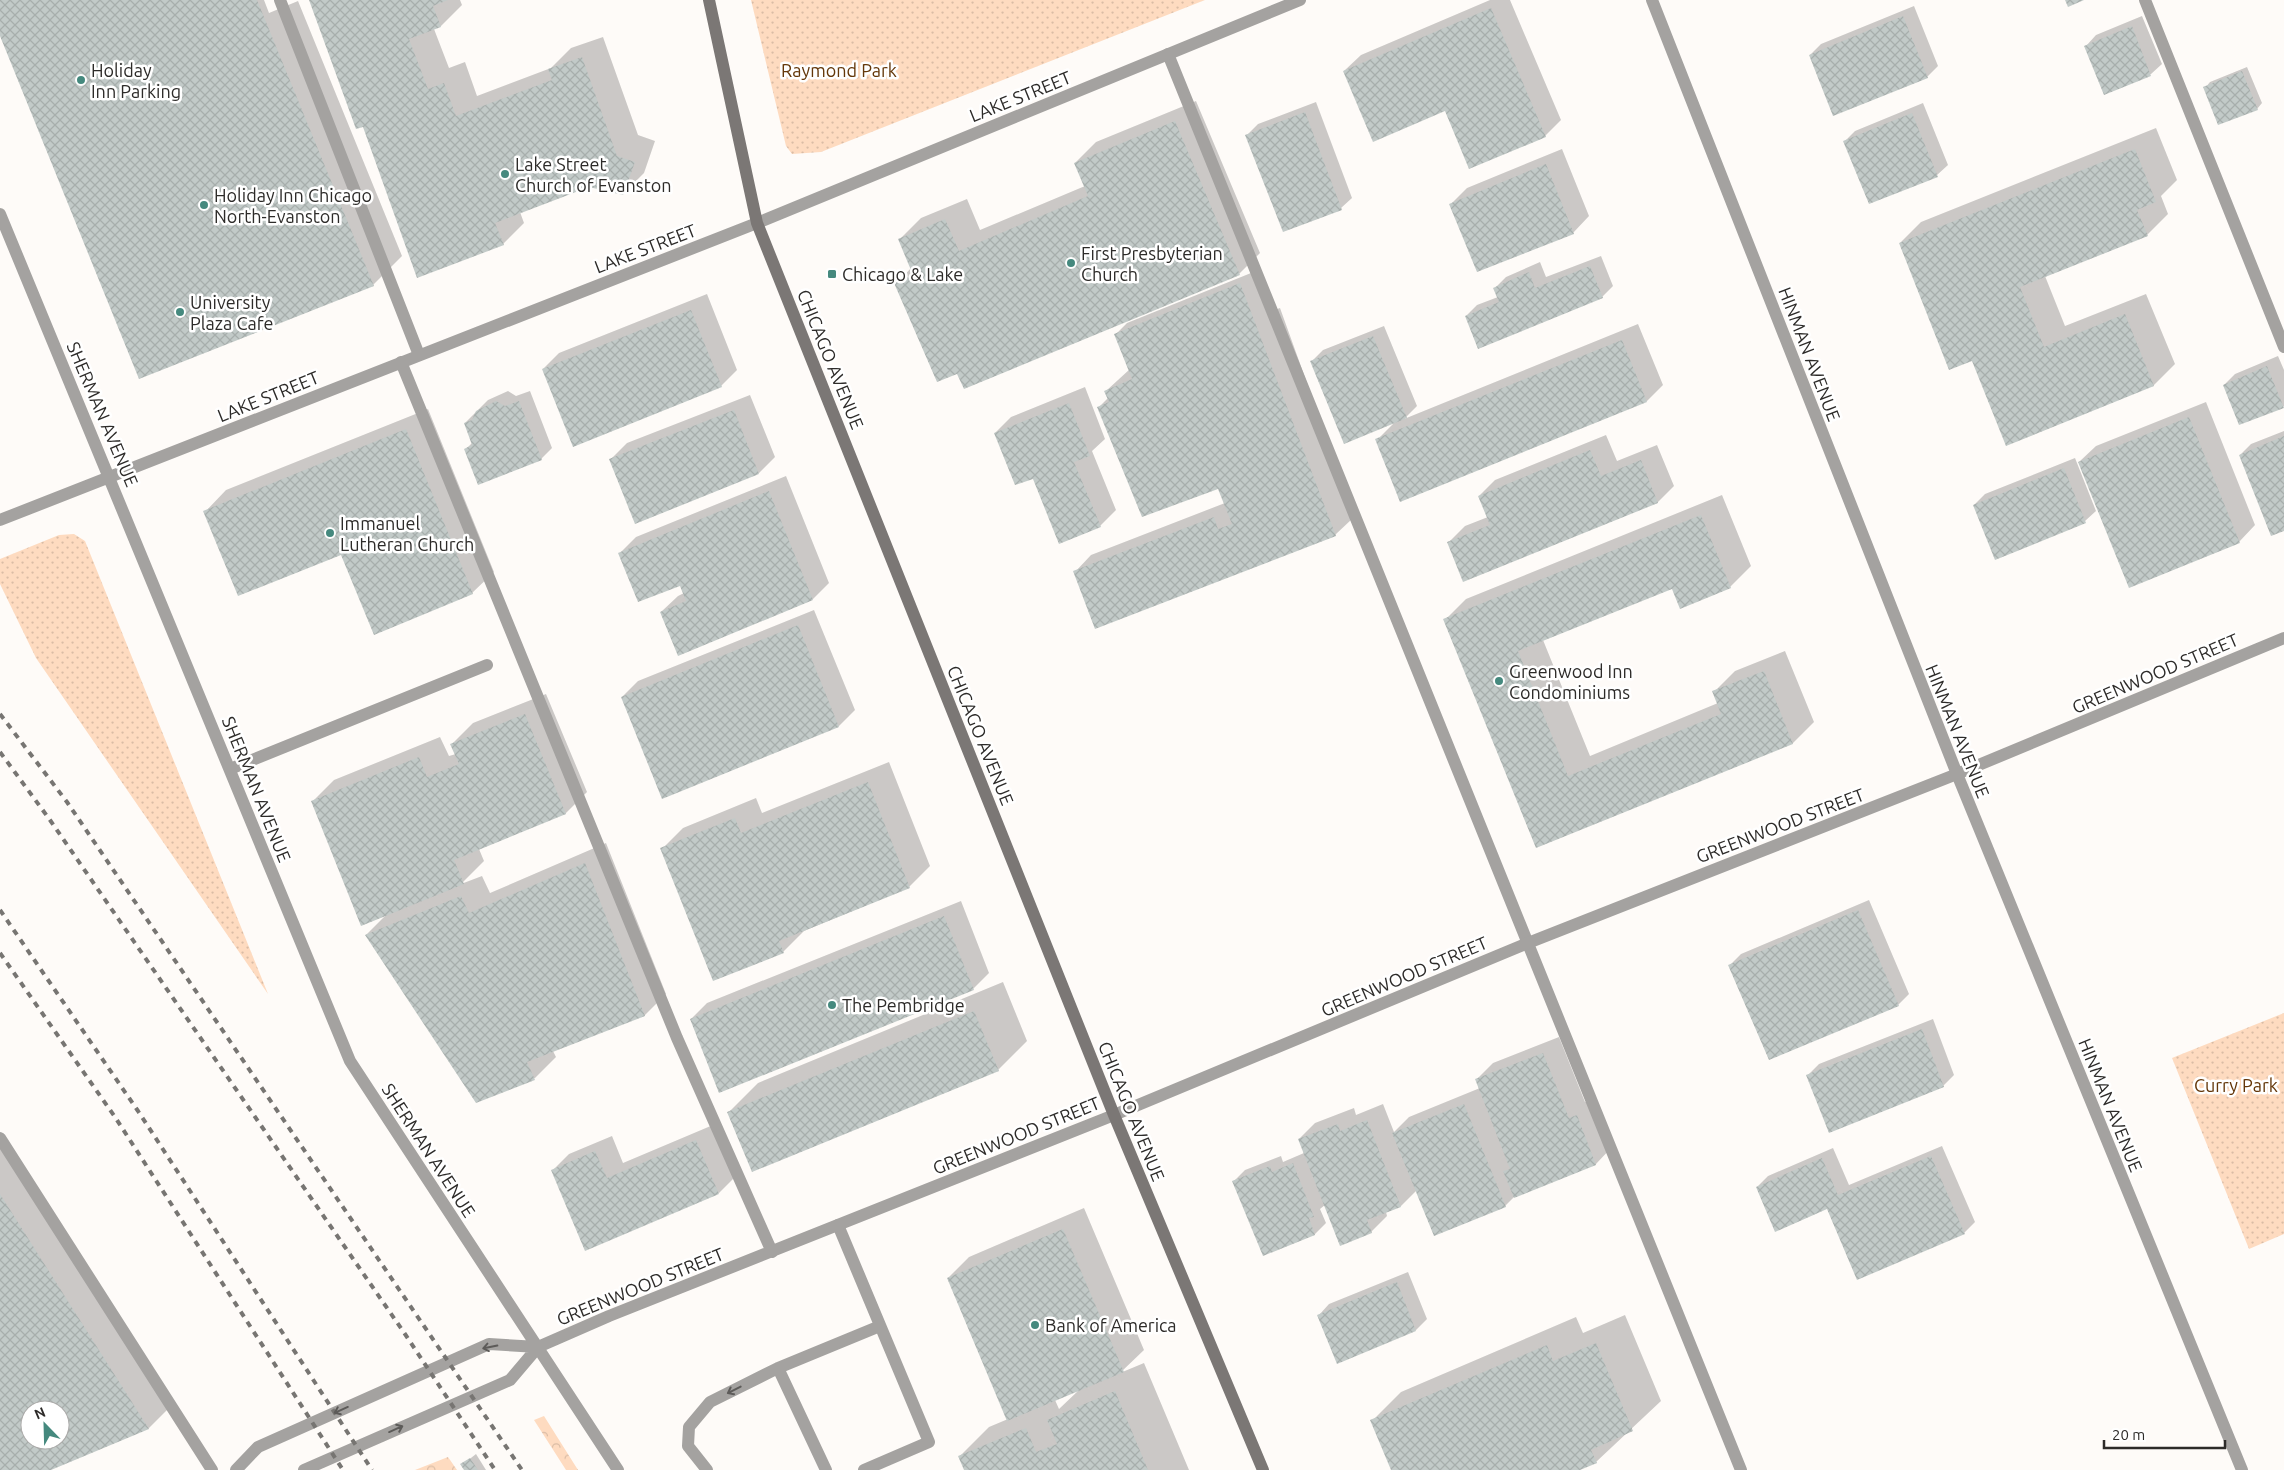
<svg xmlns="http://www.w3.org/2000/svg" width="2284" height="1470" font-family="Ubuntu,sans-serif">
	<style>
		.green { fill: url(#green-dots) }
		.forest { fill: url(#forest-crowns) }
		.shadow { fill: #0003; fill-rule: evenodd }
		.building { fill: url(#building-cross-hatch); fill-rule: evenodd }
		.lines { fill: none; stroke-linecap: round; stroke-linejoin: round }
		.service { stroke: #a4a2a0; stroke-width: 12 }
		.minor { stroke: #a4a2a0; stroke-width: 12 }
		.tertiary { stroke: #a4a2a0; stroke-width: 12 }
		.secondary { stroke: #7b7775; stroke-width: 12 }
		.rail { stroke: #777572; stroke-width: 4; stroke-dasharray: 6 6; stroke-linecap: butt }
		.oneway { stroke: #5d5b59 }
		.poi-dot { fill: #45897e; stroke: #fff; stroke-width: 2 }
		.labels { text-anchor: middle; dominant-baseline: central; stroke-width: 5; stroke-linejoin: round; paint-order: stroke }
		.poi-label { font-size: 18px; fill: #2d2b29; stroke: #fff; text-anchor: start }
		.park-label { font-size: 18px; fill: #643709; stroke: #fff }
		.street-label { font-size: 18px; fill: #2d2b29; stroke: #fff }
	</style>
	<defs>
		<pattern id="green-dots" width="8" height="8" patternUnits="userSpaceOnUse" patternTransform="scale(1.25)"><rect width="8" height="8" fill="#fedbc0"/><path d="M2 2h.1M6 6h.1" fill="none" stroke="#dabca5" stroke-width="1.8" stroke-linecap="round"/></pattern>
		<pattern id="forest-crowns" width="20" height="18" patternUnits="userSpaceOnUse" patternTransform="scale(1.25)"><rect width="20" height="18" fill="#fedbc0"/><path d="M2 6a3 3 0 1 1 6 0M12 15a3 3 0 1 1 6 0" fill="none" stroke="#dabca5"/></pattern>
		<pattern id="building-cross-hatch" width="8" height="8" patternUnits="userSpaceOnUse" patternTransform="scale(1.25)"><rect width="8" height="8" fill="#c2cac8"/><path d="M0 0l8 8M0 8l8-8" fill="none" stroke="#a7aeac"/></pattern>
	</defs>
	<rect width="100%" height="100%" fill="#fefbf8"/>
	<path class="green" d="M751,0H1205L821,152L792,154L786,146Z
		M74,534L85,541L268,994L36,658L0,584V559L59,535Z
		M2284,1013V1234L2249,1249L2172,1058Z"/>
	<path class="forest" d="M544,1416L578,1470H566L534,1420Z
		M448,1457L457,1470H415Z"/>
	<path class="shadow" d="M0,0H264L269,13L298,1L402,256L373,285L0,32Z
		M310,0H460L462,5L441,26L434,29L449,68L465,62L477,96L551,68L571,48L603,37L638,135L655,141L644,173L623,194L589,185L520,212L524,223L503,244L364,126Z
		M1490,0H1510L1561,120L1545,136L1445,109L1344,71L1361,55Z
		M1914,6L1938,66L1927,77L1810,55L1821,44Z
		M2142,16L2162,64L2151,74L2105,93L2086,46L2096,35Z
		M2247,67L2262,103L2257,109L2205,88L2210,82Z
		M1196,101L1260,253L1239,274L958,372L896,284L912,267L900,239L921,218L967,199L980,230L1085,186L1075,163L1096,142Z
		M1316,102L1352,198L1341,208L1284,231L1247,135L1258,124Z
		M1923,103L1948,165L1937,175L1844,142L1855,131Z
		M2156,128L2177,180L2161,196L2168,214L2147,235L2045,276L2065,326L2146,294L2175,364L2154,385L2007,445L1972,359L1900,243L1921,222Z
		M1562,149L1589,216L1573,233L1451,204L1467,188Z
		M1601,256L1613,286L1602,297L1466,316L1477,305L1498,297L1495,288L1506,277L1540,262L1546,277Z
		M1251,273L1267,313L1280,308L1325,433L1352,519L1335,535L1075,572L1091,555L1225,503L1220,489L1098,408L1108,398L1106,391L1130,369L1116,334L1127,323Z
		M707,294L737,370L721,386L543,369L559,353Z
		M1638,324L1663,385L1647,401L1377,440L1395,422L1312,361L1323,350L1384,326L1417,406L1404,419Z
		M2278,356L2284,370V406L2239,424L2224,385L2235,374Z
		M1085,387L1105,439L1092,451L1116,510L1100,526L1033,477L995,433L1011,417Z
		M508,391L516,396L530,391L552,448L541,459L466,449L473,442L465,423L488,400Z
		M750,395L775,457L759,473L636,523L610,460L627,443Z
		M2206,402L2255,525L2239,542L2079,462L2096,446Z
		M428,409L494,572L472,593L374,633L342,553L205,512L226,490Z
		M2284,431V529L2240,455L2251,444Z
		M1606,435L1617,461L1657,445L1674,486L1658,502L1464,580L1449,542L1465,526L1488,517L1479,496L1495,480Z
		M2075,458L2096,511L2085,521L1974,505L1985,494Z
		M786,476L829,583L813,599L678,654L661,612L678,596L684,593L680,584L620,553L636,537Z
		M1722,495L1751,566L1730,587H1673L1543,640L1590,756L1718,703L1714,692L1735,671L1785,651L1814,722L1793,743L1536,847L1445,620L1466,599Z
		M814,610L855,710L839,726L663,798L622,697L638,681Z
		M546,694L587,792L566,813L479,849L484,861L461,884L482,876L490,893L606,843L666,994L645,1015L553,1051L556,1057L535,1078L476,1102L366,935L388,913L313,801L334,780L440,737L449,756L456,754L452,744L473,723Z
		M889,762L930,866L909,887L804,931L783,952L662,849L683,828L756,798L762,813Z
		M1869,900L1909,994L1898,1005L1730,965L1741,954Z
		M961,901L989,973L973,989L691,1019L707,1003Z
		M1003,982L1027,1041L998,1070L729,1112L758,1083Z
		M1933,1019L1954,1075L1943,1086L1808,1075L1819,1064Z
		M1559,1037L1585,1102L1593,1100L1612,1147L1596,1164L1515,1196L1505,1206L1417,1190L1401,1206L1386,1212L1387,1216L1371,1232L1325,1205L1320,1209L1326,1223L1315,1234L1263,1254L1234,1181L1245,1170L1281,1156L1283,1162L1304,1153L1299,1139L1315,1123L1354,1108L1356,1115L1383,1104L1394,1132L1409,1117L1480,1088L1476,1080L1493,1063Z
		M713,1125L735,1177L719,1193L552,1171L569,1154L612,1136L623,1163Z
		M0,1140L170,1407L149,1428L48,1470H0ZM30,1410H60V1440H30Z
		M1942,1146L1975,1222L1964,1233L1828,1208L1757,1187L1768,1176L1833,1148L1849,1185Z
		M1084,1208L1144,1350L1120,1373L1144,1363L1189,1470H965L960,1456L989,1427L1008,1419L948,1278L969,1257ZM1079,1390L1059,1409L1055,1400Z
		M1408,1272L1427,1319L1416,1330L1337,1362L1319,1315L1329,1304Z
		M1625,1315L1661,1401L1596,1462L1576,1470H1393L1372,1421L1401,1392L1576,1317L1583,1333Z
		M476,1454L486,1470H466L462,1465Z"/>
	<path class="building" d="M0,0H257L374,286L139,379L0,36Z
		M309,0H448L433,6L441,27L409,39L428,89L444,83L456,116L552,80L548,69L582,57L617,156L635,162L623,195L589,187L495,223L504,245L417,278L363,127L356,129Z
		M2065,0H2084L2068,7Z
		M1491,8L1546,137L1469,169L1445,111L1373,142L1343,71Z
		M1903,16L1928,78L1833,116L1809,55Z
		M2132,26L2151,76L2104,95L2084,46Z
		M2242,71L2258,110L2218,125L2203,87Z
		M1305,112L1342,210L1283,232L1245,135Z
		M1912,113L1938,177L1869,204L1843,141Z
		M1175,121L1240,275L964,389L957,374L937,382L894,283L913,275L898,239L945,219L959,251L1088,196L1074,163Z
		M2135,149L2156,202L2137,210L2148,236L2020,287L2044,347L2125,314L2154,386L2006,446L1972,361L1949,370L1899,243Z
		M1546,164L1574,234L1477,272L1449,204Z
		M1590,266L1603,298L1478,349L1465,316L1499,302L1493,288L1529,272L1535,288Z
		M1240,283L1336,536L1095,629L1073,571L1214,517L1218,529L1232,524L1218,489L1142,517L1097,407L1109,402L1104,391L1132,379L1114,334Z
		M691,310L722,387L573,447L542,369Z
		M1373,336L1407,418L1344,444L1310,361Z
		M1622,340L1647,402L1400,502L1375,439Z
		M2267,366L2284,408L2239,425L2223,385Z
		M496,401L505,406L519,401L542,460L478,485L464,449L472,445L464,423L472,420L476,411Z
		M1069,403L1090,456L1074,462L1101,527L1059,544L1033,479L1015,485L994,433Z
		M734,410L759,474L635,524L609,459Z
		M2189,417L2240,543L2129,588L2078,462Z
		M406,429L473,594L374,635L341,555L238,596L203,511Z
		M2284,436V531L2271,536L2239,455Z
		M1590,450L1601,476L1641,460L1658,503L1463,582L1447,542L1490,525L1478,496Z
		M2064,468L2086,523L1995,560L1973,505Z
		M769,491L813,600L678,656L660,612L686,601L680,586L638,602L618,553Z
		M1701,515L1731,588L1680,609L1672,589L1518,651L1568,776L1721,714L1712,691L1764,671L1793,744L1536,848L1443,619Z
		M798,625L839,727L662,799L621,697Z
		M525,714L566,814L454,860L464,884L361,926L311,801L419,757L427,777L459,764L450,744Z
		M868,782L910,888L779,941L784,953L713,981L660,848L735,818L741,833Z
		M585,863L645,1016L527,1062L535,1080L476,1103L365,935L461,896L469,913Z
		M1858,910L1899,1006L1769,1060L1728,965Z
		M944,916L974,990L719,1093L690,1019Z
		M974,1011L999,1071L752,1172L727,1112Z
		M1922,1029L1944,1087L1829,1133L1806,1075Z
		M1543,1053L1569,1118L1577,1115L1596,1165L1514,1198L1503,1171L1510,1169L1475,1079Z
		M1464,1104L1506,1207L1434,1236L1392,1133Z
		M1367,1120L1401,1207L1367,1220L1372,1233L1340,1246L1298,1139L1338,1124L1340,1131Z
		M696,1140L719,1194L585,1251L551,1170L595,1151L607,1178Z
		M1931,1156L1965,1234L1857,1280L1827,1209L1775,1232L1756,1187L1822,1158L1838,1195Z
		M1293,1163L1314,1217L1309,1218L1315,1235L1263,1256L1232,1181L1270,1166L1272,1172Z
		M0,1194L149,1429L51,1470H0ZM30,1410H60V1440H30Z
		M1063,1229L1124,1372L1007,1421L947,1278Z
		M1397,1282L1416,1331L1337,1364L1317,1315Z
		M1596,1343L1633,1431L1591,1450L1597,1463L1580,1470H1391L1370,1420L1547,1345L1553,1361Z
		M1115,1391L1148,1470H964L958,1456L1026,1428L1036,1452L1057,1444L1047,1420Z
		M470,1458L478,1470H464L460,1464Z"/>
	<g class="lines">
		<path class="service" d="M280,0L419,355
			M2145,0L2284,347
			M1168,54L1741,1470
			M401,362L677,1038L772,1252
			M230,769L487,665
			M838,1225L929,1442L864,1470
			M707,1470L688,1446L689,1427L710,1402L778,1368
			M826,1470L778,1368L880,1326"/>
		<path class="minor" d="M1652,0L1957,774L2242,1470
			M757,223L1300,0
			M1114,1115L1528,943L1957,774L2284,638
			M0,1138L212,1470"/>
		<path class="tertiary" d="M0,214L350,1061L618,1470
			M0,520L757,223
			M236,1470L258,1447L489,1344L538,1347
			M304,1470L510,1380L538,1347L609,1316L1114,1115"/>
		<path class="secondary" d="M709,0L757,223L1114,1115L1263,1470"/>
		<path class="rail" d="M0,714L67,802L522,1470
			M0,752L50,820L405,1334L495,1470
			M0,910L138,1111L372,1470
			M0,953L115,1117L343,1470"/>
	</g>
	<defs><path id="oneway-shaft" d="M-6 0H5M1.5-3L5.5 0L1.5 3" fill="none" stroke-width="1.6" stroke-linecap="round" stroke-linejoin="round" transform="scale(1.25)"/></defs>
	<g class="oneway">
		<use href="#oneway-shaft" transform="translate(490 1347) rotate(169)"/>
		<use href="#oneway-shaft" transform="translate(734 1390) rotate(153)"/>
		<use href="#oneway-shaft" transform="translate(341 1410) rotate(156)"/>
		<use href="#oneway-shaft" transform="translate(396 1429) rotate(-24)"/>
	</g>
	<g class="poi-dot">
		<circle cx="81" cy="80" r="5"/>
		<circle cx="505" cy="174" r="5"/>
		<circle cx="204" cy="205" r="5"/>
		<circle cx="1071" cy="263" r="5"/>
		<rect x="827" y="269" width="10" height="10" rx="2.5"/>
		<circle cx="180" cy="312" r="5"/>
		<circle cx="330" cy="533" r="5"/>
		<circle cx="1499" cy="681" r="5"/>
		<circle cx="832" cy="1005" r="5"/>
		<circle cx="1035" cy="1325" r="5"/>
	</g>
	<g class="labels">
		<g class="poi-label">
			<text x="91" y="70">Holiday<tspan x="91" dy="21">Inn Parking</tspan></text>
			<text x="515" y="164">Lake Street<tspan x="515" dy="21">Church of Evanston</tspan></text>
			<text x="214" y="195">Holiday Inn Chicago<tspan x="214" dy="21">North-Evanston</tspan></text>
			<text x="1081" y="253">First Presbyterian<tspan x="1081" dy="21">Church</tspan></text>
			<text x="842" y="274">Chicago &amp; Lake</text>
			<text x="190" y="302">University<tspan x="190" dy="21">Plaza Cafe</tspan></text>
			<text x="340" y="523">Immanuel<tspan x="340" dy="21">Lutheran Church</tspan></text>
			<text x="1509" y="671">Greenwood Inn<tspan x="1509" dy="21">Condominiums</tspan></text>
			<text x="842" y="1005">The Pembridge</text>
			<text x="1045" y="1325">Bank of America</text>
		</g>
		<g class="park-label">
			<text x="839" y="70">Raymond Park</text>
			<text x="2236" y="1085">Curry Park</text>
		</g>
		<g class="street-label">
			<text transform="translate(1020 96) rotate(-22)">LAKE STREET</text>
			<text transform="translate(645 248) rotate(-21)">LAKE STREET</text>
			<text transform="translate(1810 354) rotate(69)">HINMAN AVENUE</text>
			<text transform="translate(831 359) rotate(68)">CHICAGO AVENUE</text>
			<text transform="translate(268 396) rotate(-22)">LAKE STREET</text>
			<text transform="translate(103 414) rotate(67)">SHERMAN AVENUE</text>
			<text transform="translate(2155 673) rotate(-23)">GREENWOOD STREET</text>
			<text transform="translate(1958 731) rotate(68)">HINMAN AVENUE</text>
			<text transform="translate(981 735) rotate(68)">CHICAGO AVENUE</text>
			<text transform="translate(257 789) rotate(68)">SHERMAN AVENUE</text>
			<text transform="translate(1780 825) rotate(-21)">GREENWOOD STREET</text>
			<text transform="translate(1404 976) rotate(-23)">GREENWOOD STREET</text>
			<text transform="translate(2111 1105) rotate(68)">HINMAN AVENUE</text>
			<text transform="translate(1132 1111) rotate(68)">CHICAGO AVENUE</text>
			<text transform="translate(1016 1135) rotate(-22)">GREENWOOD STREET</text>
			<text transform="translate(429 1150) rotate(57)">SHERMAN AVENUE</text>
			<text transform="translate(640 1286) rotate(-22)">GREENWOOD STREET</text>
		</g>
	</g>
	<g transform="translate(45 1425) rotate(337)"><circle r="24" fill="#ffffff" stroke="#abaaa9"/>
	<path d="M0-4L9 19L0 12L-9 19Z" fill="#45897e"/>
	<text y="-8" font-size="14" font-weight="bold" text-anchor="middle" fill="#2d2b29">N</text>
	</g>
	<path d="M2104 1440v8h121v-8" fill="none" stroke="#2d2b29" stroke-width="2.5"/>
	<text x="2112" y="1440" font-size="15" fill="#2d2b29" stroke="#ffffff" stroke-width="4" paint-order="stroke">20 m</text>
</svg>
